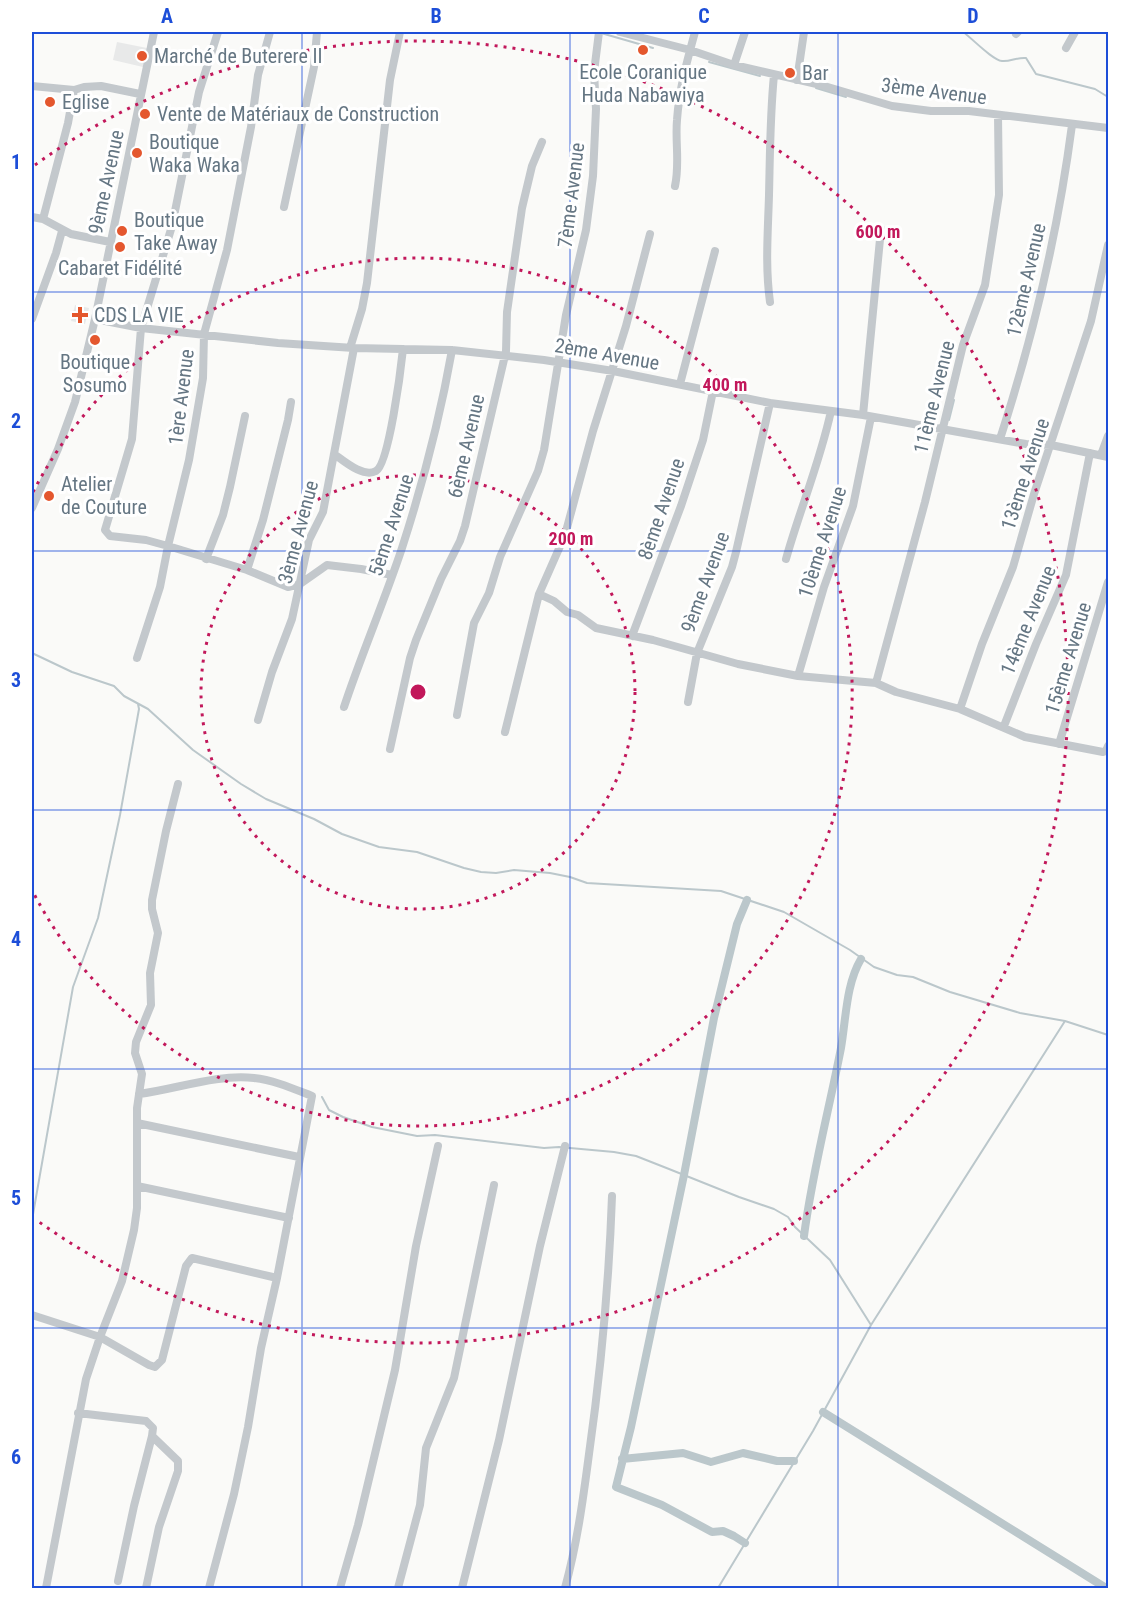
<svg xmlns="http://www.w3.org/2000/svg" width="1140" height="1620" font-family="'Roboto Condensed',sans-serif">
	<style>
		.built { fill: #e8e9e9 }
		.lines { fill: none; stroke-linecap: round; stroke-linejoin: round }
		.stream { stroke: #bbc7cb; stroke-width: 2 }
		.canal { stroke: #bbc7cb; stroke-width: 8 }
		.minor { stroke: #c3c8cc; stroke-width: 8 }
		.grid { fill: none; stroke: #1d4ed8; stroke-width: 1.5; stroke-opacity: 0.55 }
		.ring { fill: none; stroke: #c2185b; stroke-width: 3; stroke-dasharray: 3 6 }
		.poi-dot { fill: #e4572e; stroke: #fff; stroke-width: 2 }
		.labels { text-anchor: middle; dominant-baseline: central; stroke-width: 6; stroke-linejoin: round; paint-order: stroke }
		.poi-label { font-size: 20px; fill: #657683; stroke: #fff; text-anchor: start }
		.street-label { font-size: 20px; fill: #657683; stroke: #fff }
		.centre { fill: #c2185b; stroke: #fff; stroke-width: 3 }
		.ring-label { font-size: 18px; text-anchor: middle; font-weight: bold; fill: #c2185b; stroke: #fff; stroke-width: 6; stroke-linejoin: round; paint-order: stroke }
		.neatline { fill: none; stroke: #1d4ed8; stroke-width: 2 }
		.grid-label { font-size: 20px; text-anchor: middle; font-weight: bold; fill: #1d4ed8 }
	</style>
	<rect width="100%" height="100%" fill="#fafaf8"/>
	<path class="built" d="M117,42L147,48L143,67L113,60Z
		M75,305L89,308L85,324L71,321Z"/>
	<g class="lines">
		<path class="stream" d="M963,32C972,38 992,60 1002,61C1010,62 1017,57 1026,58L1036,74L1095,89L1108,97
			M601,33L653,48
			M709,62L760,76
			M816,88L846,97
			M949,420L954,400
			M32,653L72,672L114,686L124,696L148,709L193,750L241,784L266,799L314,819L342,834L379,847L417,852L464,868L481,872L496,873L514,870L550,873L570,877L587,883L721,891L784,912L850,950L874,967L897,975L913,977L950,992L1020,1013L1065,1021L1108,1035
			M322,1097L329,1110L343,1117L372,1127L417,1136L435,1135L544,1148L559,1147L614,1152L636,1156L669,1169L739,1197L774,1209L788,1217L795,1227L830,1260L871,1325
			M32,1220L73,987L98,918L120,815L139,709L138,704
			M718,1588L813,1431L871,1325L1065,1021"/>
		<path class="canal" d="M804,1236C812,1173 829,1110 841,1048C846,1019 846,984 861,959
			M823,1412L1106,1588
			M622,1459L683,1453L711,1462L743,1453L777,1461H794
			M745,1543L734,1536L723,1531L712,1532L662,1505L616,1487L631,1427L684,1175L714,1018L737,924L747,900"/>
		<path class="minor" d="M218,32L199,92L172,226L141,328L132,439L105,530L110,536L146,540L168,546L247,570L288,587L300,584L327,565L361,569L392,575
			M620,32L690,50L734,65L821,85L892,106L931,111H969L1108,128
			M1016,34L1018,32
			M1066,48L1075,32
			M734,65L745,32
			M797,80L804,32
			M32,86L74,90L84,87L101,86L140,94
			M675,186C680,164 675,142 677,120C679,90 687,61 695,32
			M284,207L314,67L317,32
			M32,217L43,219L71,234L110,242
			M43,219L68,123L74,90
			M650,234L626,326L593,431L565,535L539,594L554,601L567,612L578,615L596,628L653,640L738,664L798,676L876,683L896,692L960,709L1025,737L1103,752L1106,751L1108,746
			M770,302C765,266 768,231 769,195C770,155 770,115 774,75
			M32,319L56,253L62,231
			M95,319L141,328L278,343L354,348L452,350L544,360L613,371L770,403L863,415L1026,444L1051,445L1108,457
			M350,348L362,309L367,283L390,80L400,32
			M680,384L715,251
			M863,415L881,229
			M1000,439C1033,337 1058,232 1072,125
			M334,454C344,461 363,478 376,471C389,464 401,368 403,349
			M1101,455L1108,436
			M32,508L58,449L75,402L95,319L154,32
			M206,559L223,515L230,487L245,416
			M786,559C800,509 820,462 831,411
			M247,570L263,520L288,420L291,402
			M632,636L681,506L703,440L713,391
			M137,658L160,587L168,546L189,460L203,378L204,334L227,250L251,127L258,75L270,32
			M798,676L824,587L853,506L871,417
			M876,683L925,502L963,345L985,285L999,195L998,115
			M688,702L697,653L732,567L736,552L770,403
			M344,707C362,653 384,602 402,548C423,483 440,418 452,350
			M960,709L982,644L1013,567L1034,494L1091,321L1108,245
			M457,715L474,623L489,593L500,557L538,471L544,450L566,315L586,230L593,176L596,109L594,72L599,32
			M258,720L272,672L292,619L309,540L323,512L354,348
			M1004,726L1036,644L1066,575L1090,453
			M505,732L539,594
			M1059,744L1108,582
			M390,749L410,658L416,640L441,579L460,541L465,526L506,351L507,312L522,208L532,166L542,142
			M139,1094C177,1089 216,1074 254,1078C274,1080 294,1089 312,1096L277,1278L261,1348L248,1427L234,1494L209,1588
			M137,1123L299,1157
			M137,1186L289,1218
			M32,1315L100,1337L149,1365L155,1367L162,1360L186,1266L192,1258L277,1278
			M78,1413L146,1421L153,1428L152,1436L178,1461V1471L159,1527L146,1588
			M118,1581L134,1506L152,1436
			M46,1588L86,1379L100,1337L122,1281L134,1230L137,1208V1108L142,1074L135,1053L136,1042L151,1005L150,973L158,933L152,909V900L166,831L178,784
			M340,1588L358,1525L395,1370L416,1246L438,1146
			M398,1588L420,1505L426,1448L454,1378L494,1185
			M462,1588L499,1440L540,1246L565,1146
			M565,1588C577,1544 583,1500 589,1454C601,1369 609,1282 612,1196"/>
	</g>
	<path class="grid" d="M302,32V1588M570,32V1588M838,32V1588M32,292H1108M32,551H1108M32,810H1108M32,1069H1108M32,1328H1108"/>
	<g class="ring">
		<circle cx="418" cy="692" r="217"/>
		<path d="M33 492A434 434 0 1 1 33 892"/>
		<path d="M35 165A651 651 0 1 1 35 1219"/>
	</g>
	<g class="poi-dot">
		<circle cx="643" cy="50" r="6"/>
		<circle cx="142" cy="56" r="6"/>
		<circle cx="790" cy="73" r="6"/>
		<circle cx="50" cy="102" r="6"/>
		<circle cx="145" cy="114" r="6"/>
		<circle cx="137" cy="153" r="6"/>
		<circle cx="122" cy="231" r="6"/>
		<circle cx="120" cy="247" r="6"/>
		<path d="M77 306h6v6h6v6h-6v6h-6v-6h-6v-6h6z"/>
		<circle cx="95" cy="340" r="6"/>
		<circle cx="49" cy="496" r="6"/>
	</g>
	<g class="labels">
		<g class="poi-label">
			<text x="154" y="56">Marché de Buterere II</text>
			<text x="643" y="72" text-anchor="middle">Ecole Coranique<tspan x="643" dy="23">Huda Nabawiya</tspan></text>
			<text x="802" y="73">Bar</text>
			<text x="62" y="102">Eglise</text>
			<text x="157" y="114">Vente de Matériaux de Construction</text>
			<text x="149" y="142">Boutique<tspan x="149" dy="23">Waka Waka</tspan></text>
			<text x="134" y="220">Boutique<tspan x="134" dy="23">Take Away</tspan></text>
			<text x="120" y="268" text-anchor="middle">Cabaret Fidélité</text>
			<text x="94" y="315">CDS LA VIE</text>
			<text x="95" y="362" text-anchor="middle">Boutique<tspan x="95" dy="23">Sosumo</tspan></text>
			<text x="61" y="484">Atelier<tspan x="61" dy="23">de Couture</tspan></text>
		</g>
		<g class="street-label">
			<text transform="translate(934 91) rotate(7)">3ème Avenue</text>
			<text transform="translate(106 182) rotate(-78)">9ème Avenue</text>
			<text transform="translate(571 195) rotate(-83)">7ème Avenue</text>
			<text transform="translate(1026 280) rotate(-77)">12ème Avenue</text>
			<text transform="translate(607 354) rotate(10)">2ème Avenue</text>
			<text transform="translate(181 397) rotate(-83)">1ère Avenue</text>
			<text transform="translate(934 397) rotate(-76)">11ème Avenue</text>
			<text transform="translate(466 446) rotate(-77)">6ème Avenue</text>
			<text transform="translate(1025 474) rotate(-72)">13ème Avenue</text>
			<text transform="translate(661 509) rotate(-71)">8ème Avenue</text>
			<text transform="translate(391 525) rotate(-72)">5ème Avenue</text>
			<text transform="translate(298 532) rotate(-75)">3ème Avenue</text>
			<text transform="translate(822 542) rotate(-72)">10ème Avenue</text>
			<text transform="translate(705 582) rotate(-70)">9ème Avenue</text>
			<text transform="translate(1028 620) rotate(-68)">14ème Avenue</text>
			<text transform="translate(1068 658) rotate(-73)">15ème Avenue</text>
		</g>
	</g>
	<circle cx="418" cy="692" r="9" class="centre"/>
	<g class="ring-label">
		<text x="878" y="238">600 m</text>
		<text x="725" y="391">400 m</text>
		<text x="571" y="545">200 m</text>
	</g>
	<rect width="1140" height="1620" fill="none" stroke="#ffffff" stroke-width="66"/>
	<rect x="33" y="33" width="1074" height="1554" class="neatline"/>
	<g class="grid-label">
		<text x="167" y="23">A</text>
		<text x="436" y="23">B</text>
		<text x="704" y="23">C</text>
		<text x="973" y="23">D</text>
		<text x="16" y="169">1</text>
		<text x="16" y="428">2</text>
		<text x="16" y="687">3</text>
		<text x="16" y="946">4</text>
		<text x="16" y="1205">5</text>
		<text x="16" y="1464">6</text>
	</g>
</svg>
